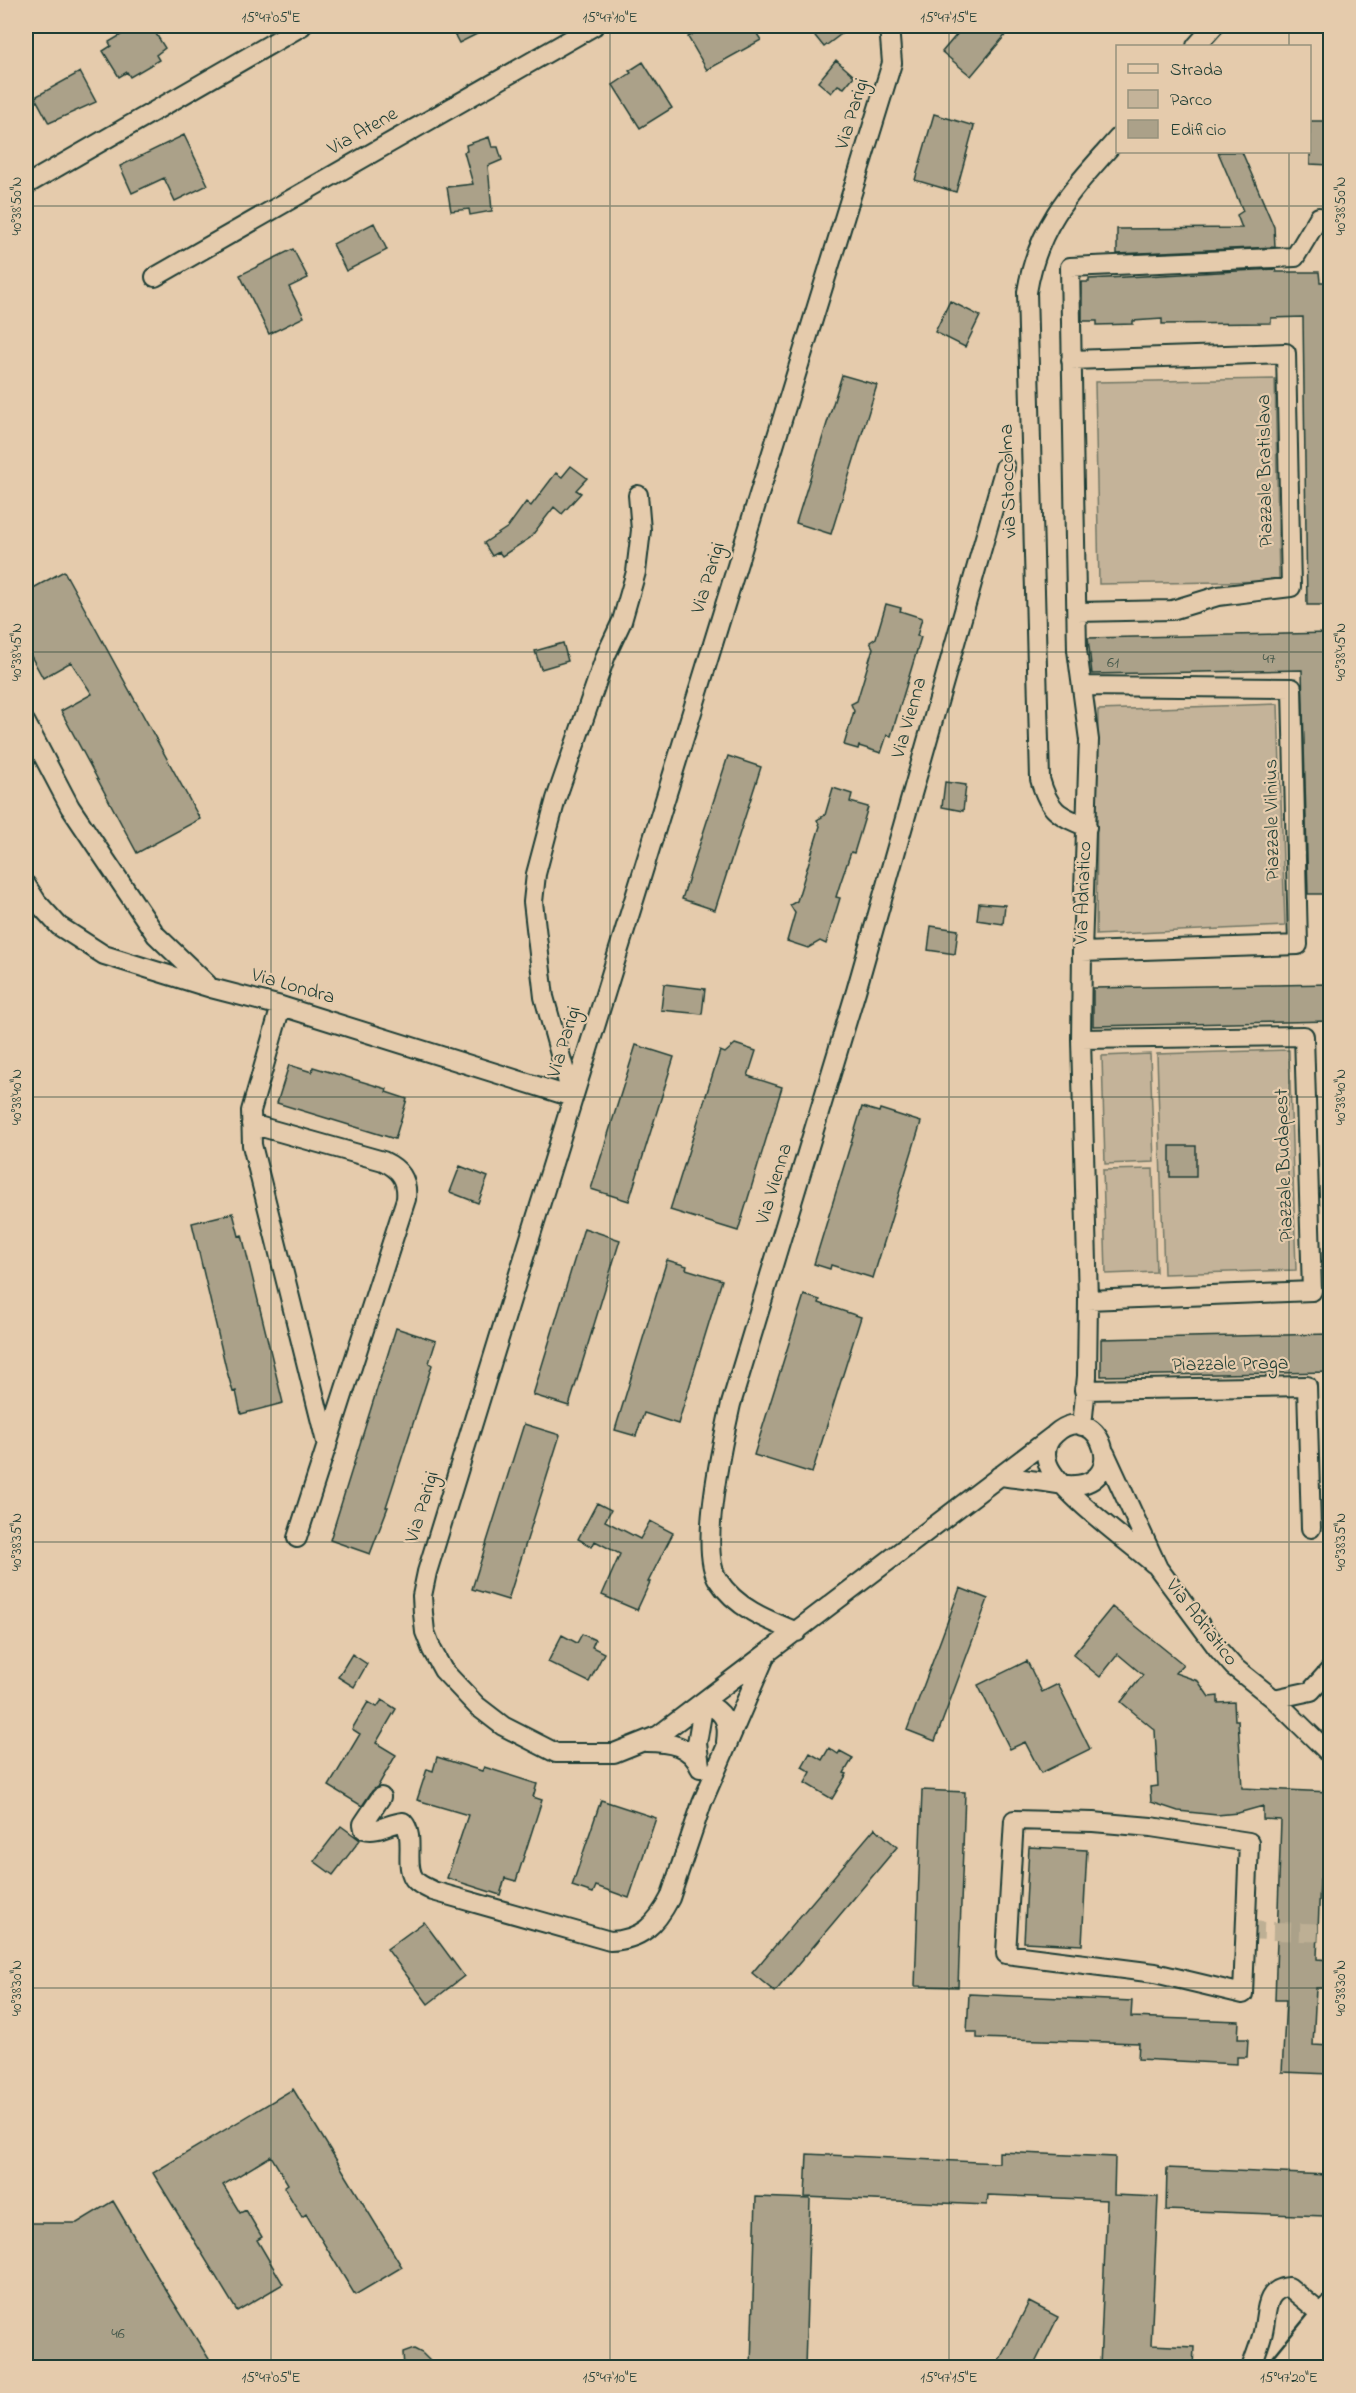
<svg xmlns="http://www.w3.org/2000/svg" width="1356" height="2393" font-family="'Indie Flower',sans-serif">
	<style>
		.green { fill: #c4b399; stroke: #727866; stroke-width: 1.5 }
		.building { fill: #aba189; stroke: #1f3d34; stroke-width: 1.5 }
		.lines { fill: none; stroke-linecap: round; stroke-linejoin: round }
		.minor-tunnel { stroke: #bdaf94; stroke-width: 18; stroke-dasharray: 18 9; stroke-linecap: butt }
		.minor-casing { stroke: #1f3d34; stroke-width: 22 }
		.tertiary-casing { stroke: #1f3d34; stroke-width: 27 }
		.minor { stroke: #e5cbac; stroke-width: 18 }
		.tertiary { stroke: #e5cbac; stroke-width: 22 }
		.ticks { fill: none; stroke: #1f3d34; stroke-width: 1.5; stroke-opacity: 0.45 }
		.labels { text-anchor: middle; dominant-baseline: central; stroke-width: 4.5; stroke-linejoin: round; paint-order: stroke }
		.number-label { font-size: 16px; fill: #425649 }
		.street-label { font-size: 20px; fill: #1f3d34; stroke: #e5cbac }
		.neatline { fill: none; stroke: #1f3d34; stroke-width: 2 }
		.ticks-label { font-size: 15px; text-anchor: middle; fill: #1f3d34 }
	</style>
	<rect width="100%" height="100%" fill="#e5cbac"/>
	<filter id="ink" filterUnits="userSpaceOnUse"><feTurbulence type="fractalNoise" baseFrequency=".0167" numOctaves="2"/><feDisplacementMap in="SourceGraphic" scale="12" xChannelSelector="R" yChannelSelector="G"/><feConvolveMatrix kernelMatrix="1 2 1 2 8 2 1 2 1" color-interpolation-filters="sRGB"/></filter>
	<g filter="url(#ink)">
		<path class="green" d="M1275,379L1279,581L1099,584L1095,382Z
			M1278,704L1285,926L1096,935L1098,710Z
			M1289,1050L1296,1270L1164,1274L1157,1054Z
			M1150,1054L1154,1162L1105,1164L1102,1056Z
			M1153,1169L1156,1272L1106,1274L1103,1170Z"/>
		<path class="building" d="M136,26H151L165,48L156,55L159,60L130,77L127,72L119,77L103,51L111,46L109,42Z
			M450,26H493L459,43Z
			M708,26H752L761,40L707,70L688,37Z
			M807,26H852L824,47Z
			M964,26H1013L971,76L942,52Z
			M836,60L854,76L844,88L838,85L831,93L818,82Z
			M643,62L672,108L640,128L613,85L631,73L629,71Z
			M80,72L96,102L49,123L35,97Z
			M934,114L974,126L956,192L915,180Z
			M1310,121H1330V165L1310,164Z
			M184,135L208,185L175,201L164,178L132,193L120,166Z
			M489,137L492,147H498L502,160L488,166L492,211L470,215L469,209L451,211L447,187L473,184L464,152L467,151L466,145Z
			M1218,152H1242L1274,227L1275,247L1117,254V229L1242,228L1237,215L1243,211Z
			M374,223L387,250L346,271L333,244Z
			M293,249L308,278L289,287L304,317L269,334L240,275Z
			M1275,269L1276,272H1319L1320,282H1330V605H1307L1303,317L1271,318V323L1162,324V319L1133,321V324L1097,325V321H1082V282H1089V279Z
			M950,301L980,316L965,347L935,332Z
			M842,375L877,385L831,534L796,523Z
			M571,466L587,478L576,490L581,493L562,514L554,507L530,538L502,556L499,552L492,556L484,543L508,527L526,502L531,506L556,473L562,477Z
			M64,571L200,819L137,853L61,711L92,694L71,662L43,678L26,647V592Z
			M886,604L901,608L900,611L922,618L917,636L921,637L891,736L887,735L881,753L859,746L858,749L844,745L854,711L851,704L857,701L873,648L870,642L876,638Z
			M1330,633V894H1308L1302,670L1092,674L1088,638Z
			M563,643L568,661L541,669L535,651Z
			M728,756L761,767L715,910L682,899Z
			M945,782L966,785L963,811L942,807Z
			M833,788L852,794L850,802L868,807L854,853L851,852L840,884L836,897L840,898L826,944L820,941L808,948L787,941L795,913L790,905L797,901L820,826L817,820L825,815Z
			M979,903L1005,905L1003,924L977,920Z
			M931,926L958,930L955,954L928,950Z
			M664,984L705,989L702,1014L661,1010Z
			M1330,984V1021L1093,1026V988Z
			M735,1044L756,1051L748,1076L782,1087L738,1231L670,1210L720,1051L725,1053Z
			M636,1045L674,1057L629,1201L591,1189Z
			M289,1065L312,1072L313,1067L387,1089L386,1092L407,1099L395,1139L277,1103Z
			M862,1107L879,1112L880,1109L921,1122L873,1278L831,1265L830,1269L814,1264Z
			M1170,1146H1196V1177H1170Z
			M460,1166L488,1177L478,1203L450,1192Z
			M233,1213L239,1236L242,1235L283,1403L241,1414L236,1391L233,1392L226,1368L192,1223Z
			M584,1228L620,1240L569,1406L533,1395Z
			M667,1260L687,1266L686,1269L722,1280L678,1424L644,1413L636,1436L615,1430Z
			M804,1295L820,1300L819,1303L861,1317L812,1473L754,1455Z
			M396,1328L436,1341L429,1363L432,1365L386,1507H388L370,1554L330,1540Z
			M1330,1334V1372L1101,1376V1339Z
			M524,1424L560,1435L508,1600L472,1589Z
			M597,1503L611,1510L605,1521L640,1539L650,1521L673,1533L648,1582H650L637,1610L602,1595L620,1554L595,1541L592,1547L578,1539Z
			M960,1588L988,1599L935,1741L907,1730Z
			M1112,1607L1183,1664L1175,1673L1198,1681L1209,1697L1218,1696V1703L1234,1702L1235,1720H1238L1242,1788L1330,1792V1880L1320,1879L1317,1957V1959L1330,1960V1988H1316L1313,2045L1330,2046V2074L1282,2072L1286,2000H1275L1281,1820L1263,1819V1806L1238,1813L1217,1815L1178,1811L1151,1802L1150,1787L1158,1786L1155,1730L1121,1702L1143,1675L1118,1654L1100,1677L1073,1655Z
			M582,1634L595,1640L592,1647L604,1653L589,1682L548,1662L562,1635L577,1643Z
			M352,1654L367,1664L354,1687L338,1677Z
			M1027,1661L1042,1692L1058,1684L1090,1749L1041,1773L1025,1742L1010,1749L978,1685Z
			M382,1700L396,1709L376,1743L396,1755L378,1786L372,1791L362,1806L329,1786L360,1734L352,1729L368,1702L377,1707Z
			M829,1748L838,1754L840,1751L853,1758L844,1773L847,1774L832,1799L805,1783L811,1772L802,1767L810,1753L822,1760Z
			M437,1757L482,1771L484,1767L537,1784L533,1797L542,1800L516,1881L505,1878L500,1895L447,1878L468,1815L417,1800L427,1769L433,1771Z
			M922,1790L965,1792L958,1987L915,1986Z
			M601,1800L656,1818L629,1898L596,1886L593,1893L572,1886Z
			M341,1826L360,1840L333,1875L314,1861Z
			M875,1828L897,1847L775,1992L752,1973Z
			M1029,1847L1087,1850L1082,1945L1024,1942Z
			M424,1922L464,1976L428,2004L387,1949Z
			M969,1994L1132,2001L1131,2017L1239,2021L1238,2039H1248L1247,2057H1237V2064L1138,2059L1139,2043L977,2038V2032H967Z
			M293,2089L402,2267L355,2295L306,2214L302,2217L284,2187L288,2184L271,2156L223,2185L240,2213L246,2210L262,2237L257,2240L283,2284L237,2311L153,2173Z
			M999,2152L1115,2157L1114,2195L1158,2197L1151,2345L1194,2347L1193,2367H1100L1107,2200L988,2195L987,2205L805,2197L807,2154L999,2163Z
			M1167,2168L1327,2175L1325,2216L1166,2210Z
			M756,2197L810,2199L805,2367H751Z
			M113,2201L159,2279L214,2367H26V2223H77Z
			M1029,2302L1058,2317L1033,2367H996Z
			M414,2349L422,2353L436,2367H404L403,2353Z"/>
		<g class="lines">
			<path class="minor-tunnel" d="M1246,1930L1330,1933"/>
			<defs>
				<path id="minor" d="M889,26L892,63L427,1572L422,1596L423,1613L425,1632L432,1650L443,1670L477,1706L503,1726L556,1753H614L659,1735L1054,1435
					M1196,46L1214,26
					M26,185L302,26
					M155,277L594,26
					M1071,360L1286,353L1291,587L1218,596L1172,610L1077,612
					M1082,686L1292,688L1298,945L1082,952
					M26,723L70,807L156,935L207,984
					M1087,827C1058,815 1049,811 1040,779L1027,292C1038,223 1074,188 1118,138
					M26,885L37,902L59,926L104,955L211,988L281,1006L572,1097
					M281,1006L251,1111L252,1145L327,1446
					M1081,1039L1304,1036L1312,1291L1088,1300
					M572,1097L544,997L533,902L536,874L556,799L606,655L622,621L636,572L641,530L638,495
					M251,1124L383,1161C400,1169 408,1179 406,1199L297,1538
					M1084,1390L1307,1386L1311,1528
					M1082,1426L1087,1376L1088,1300L1081,1039L1082,952L1089,740L1077,650L1070,267L1295,257L1319,217
					M1105,1453L1158,1568L1218,1649L1234,1667L1274,1699L1330,1754
					M999,1476C1018,1478 1038,1481 1058,1484C1137,1497 1100,1393 1055,1434C1046,1442 1044,1453 1048,1464C1057,1490 1130,1543 1154,1564
					M797,1632C767,1620 736,1608 718,1580C698,1550 723,1440 731,1404L856,991L1005,467
					M1274,1699L1311,1691L1330,1670
					M646,1742C669,1742 691,1745 700,1768
					M700,1766L697,1743L704,1702C724,1712 729,1720 726,1742
					M381,1797L363,1824L364,1829C378,1833 389,1823 403,1822C417,1837 402,1867 416,1881C421,1886 428,1888 433,1891L610,1941C641,1940 656,1925 670,1898L702,1803L765,1657
					M1014,1820L1093,1822L1151,1827L1249,1842L1243,1994L1155,1973L1006,1954Z
					M1251,2368C1255,2357 1259,2347 1262,2336C1268,2317 1262,2289 1289,2287L1323,2315"/>
				<path id="tertiary" d="M1280,2368L1330,2307
					M1309,2368C1311,2354 1317,2345 1330,2341"/>
			</defs>
			<use href="#minor" class="minor-casing"/>
			<use href="#tertiary" class="tertiary-casing"/>
			<use href="#minor" class="minor"/>
			<use href="#tertiary" class="tertiary"/>
		</g>
	</g>
	<path class="ticks" d="M271,26V2368M610,26V2368M949,26V2368M1289,26V46M1289,152V2368M26,206H1330M26,652H1330M26,1097H1330M26,1542H1330M26,1988H1330"/>
	<g class="labels">
		<g class="number-label">
			<text x="1269" y="659">47</text>
			<text x="1113" y="663">61</text>
			<text x="118" y="2334">46</text>
		</g>
		<g class="street-label">
			<text transform="translate(853 114) rotate(-73)">Via Parigi</text>
			<text transform="translate(363 132) rotate(-30)">Via Atene</text>
			<text transform="translate(1266 471) rotate(-91)">Piazzale Bratislava</text>
			<text transform="translate(1009 481) rotate(-92)">via Stoccolma</text>
			<text transform="translate(709 578) rotate(-73)">Via Parigi</text>
			<text transform="translate(910 718) rotate(-74)">Via Vienna</text>
			<text transform="translate(1273 820) rotate(-91)">Piazzale Vilnius</text>
			<text transform="translate(1084 893) rotate(-88)">Via Adriatico</text>
			<text transform="translate(293 987) rotate(16)">Via Londra</text>
			<text transform="translate(565 1042) rotate(-73)">Via Parigi</text>
			<text transform="translate(1285 1165) rotate(-92)">Piazzale Budapest</text>
			<text transform="translate(775 1184) rotate(-73)">Via Vienna</text>
			<text transform="translate(1230 1365) rotate(-1)">Piazzale Praga</text>
			<text transform="translate(423 1507) rotate(-73)">Via Parigi</text>
			<text transform="translate(1201 1623) rotate(52)">Via Adriatico</text>
		</g>
	</g>
	<rect width="1356" height="2393" fill="none" stroke="#e5cbac" stroke-width="66"/>
	<rect x="1116" y="45" width="195" height="108" fill="#e5cbac" stroke="#96927c" stroke-width="1.5"/>
	<rect x="1128" y="64" width="30" height="9" fill="#e5cbac" stroke="#96927c" stroke-width="1.5"/>
	<text x="1170" y="75" font-size="18" fill="#1f3d34">Strada</text>
	<rect x="1128" y="90" width="30" height="18" fill="#c4b399" stroke="#96927c" stroke-width="1.5"/>
	<text x="1170" y="105" font-size="18" fill="#1f3d34">Parco</text>
	<rect x="1128" y="120" width="30" height="18" fill="#aba189" stroke="#96927c" stroke-width="1.5"/>
	<text x="1170" y="135" font-size="18" fill="#1f3d34">Edificio</text>
	<rect x="33" y="33" width="1290" height="2327" class="neatline"/>
	<g class="ticks-label">
		<text x="271" y="22">15°47'05"E</text>
		<text x="610" y="22">15°47'10"E</text>
		<text x="949" y="22">15°47'15"E</text>
		<text transform="translate(16 206) rotate(-90)" y="5">40°38'50"N</text>
		<text transform="translate(1340 206) rotate(-90)" y="5">40°38'50"N</text>
		<text transform="translate(16 652) rotate(-90)" y="5">40°38'45"N</text>
		<text transform="translate(1340 652) rotate(-90)" y="5">40°38'45"N</text>
		<text transform="translate(16 1097) rotate(-90)" y="5">40°38'40"N</text>
		<text transform="translate(1340 1097) rotate(-90)" y="5">40°38'40"N</text>
		<text transform="translate(16 1542) rotate(-90)" y="5">40°38'35"N</text>
		<text transform="translate(1340 1542) rotate(-90)" y="5">40°38'35"N</text>
		<text transform="translate(16 1988) rotate(-90)" y="5">40°38'30"N</text>
		<text transform="translate(1340 1988) rotate(-90)" y="5">40°38'30"N</text>
		<text x="271" y="2382">15°47'05"E</text>
		<text x="610" y="2382">15°47'10"E</text>
		<text x="949" y="2382">15°47'15"E</text>
		<text x="1289" y="2382">15°47'20"E</text>
	</g>
</svg>
